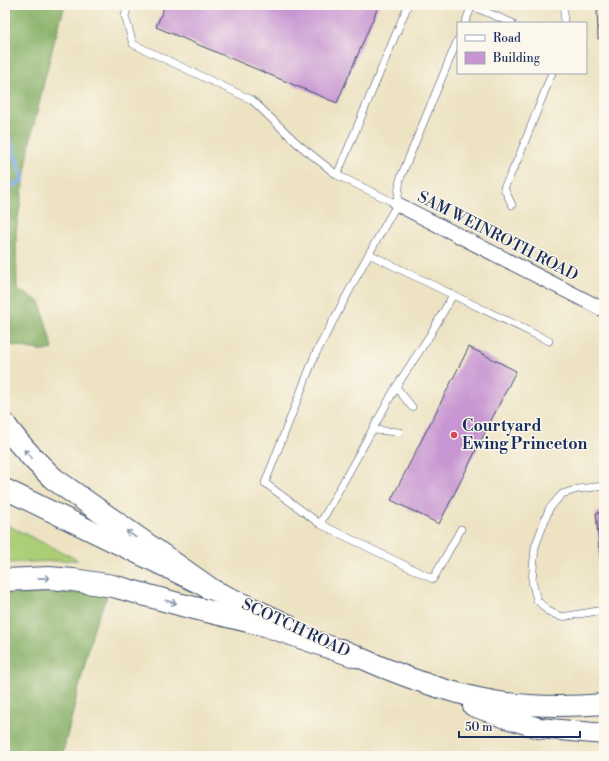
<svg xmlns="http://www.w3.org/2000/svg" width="609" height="761" font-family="'Libre Bodoni',serif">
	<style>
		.green { fill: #aacd76; stroke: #627e6a }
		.forest { fill: #87b067; stroke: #517062 }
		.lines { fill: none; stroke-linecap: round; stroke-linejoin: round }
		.stream { stroke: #79a7e2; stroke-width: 5 }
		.building { fill: #c795d2 }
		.service-casing { stroke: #3a4a6d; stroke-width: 8 }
		.minor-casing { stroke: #3a4a6d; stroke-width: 16 }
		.secondary-casing { stroke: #3a4a6d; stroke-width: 22 }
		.motorway-casing { stroke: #3a4a6d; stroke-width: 24 }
		.service { stroke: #fff; stroke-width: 7 }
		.minor { stroke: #fff; stroke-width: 14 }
		.secondary { stroke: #fff; stroke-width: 20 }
		.motorway { stroke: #fff; stroke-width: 22 }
		.oneway { stroke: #8d97ae }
		.poi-dot { fill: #d1495b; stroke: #fbf7ec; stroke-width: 1.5 }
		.labels { text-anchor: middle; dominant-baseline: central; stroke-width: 3; stroke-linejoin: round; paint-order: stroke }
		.street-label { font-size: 16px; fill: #1b2f5e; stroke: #fbf7ec }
		.poi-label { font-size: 16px; font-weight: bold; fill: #1b2f5e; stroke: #fbf7ec; text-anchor: start }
	</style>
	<rect width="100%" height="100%" fill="#fbf7ec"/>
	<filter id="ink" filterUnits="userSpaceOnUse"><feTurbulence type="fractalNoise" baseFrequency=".025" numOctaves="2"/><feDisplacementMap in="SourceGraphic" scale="8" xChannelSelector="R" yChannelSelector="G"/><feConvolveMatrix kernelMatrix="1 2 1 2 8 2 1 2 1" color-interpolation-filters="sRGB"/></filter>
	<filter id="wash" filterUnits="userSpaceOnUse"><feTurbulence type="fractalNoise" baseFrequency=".012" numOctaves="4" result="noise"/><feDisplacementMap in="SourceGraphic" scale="16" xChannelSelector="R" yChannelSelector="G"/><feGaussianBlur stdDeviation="0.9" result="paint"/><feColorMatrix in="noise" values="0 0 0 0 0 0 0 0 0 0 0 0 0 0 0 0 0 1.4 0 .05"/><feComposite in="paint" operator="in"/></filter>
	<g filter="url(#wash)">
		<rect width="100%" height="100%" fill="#ede3c3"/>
		<path class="green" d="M5,524L78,560L5,563Z"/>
		<path class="forest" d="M5,5H65L53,46L31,136L16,231L17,289L40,302L53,349L44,351L5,344Z
			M5,590L108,594L94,627L62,756H5Z"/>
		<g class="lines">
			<path class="stream" d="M5,127L23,179L5,191"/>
		</g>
		<g id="blocks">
			<path class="building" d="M165,5H379L337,103L156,27Z
				M597,5H604V39H598Z
				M469,347L516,371L439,524L391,500Z
				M604,512V588H603L596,513Z"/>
		</g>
	</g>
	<g filter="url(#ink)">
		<use href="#blocks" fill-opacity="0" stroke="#3a4a6d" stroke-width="1"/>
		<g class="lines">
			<defs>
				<path id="service" d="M128,5L125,16L133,44L252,100L298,144L337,175L397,204L400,179L458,39
					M564,5V23
					M472,6L512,23
					M465,23L472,5
					M337,175L408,5
					M397,204L365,261L315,355L265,483L320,524L433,579L461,529
					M512,205L504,188L518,159L552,73
					M453,295L549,341
					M396,387L412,407
					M373,430L399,432
					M604,486L578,489L562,494L549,509L535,547L532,581L537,600L548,611L561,617L604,610
					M320,524L396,387L430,335L453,295L369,254"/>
				<path id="minor" d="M397,204L604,310"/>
				<path id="secondary" d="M5,489L209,588L287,624
					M341,649C390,672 441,692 494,701C530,707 568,707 604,704
					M473,706L506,718L539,728L604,734"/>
				<path id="motorway" d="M5,425C19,445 36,462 54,479L209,588
					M5,580L49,578L73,580L113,586L182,605L265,625L355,656"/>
			</defs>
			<use href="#service" class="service-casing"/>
			<use href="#minor" class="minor-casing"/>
			<use href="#secondary" class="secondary-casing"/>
			<use href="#motorway" class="motorway-casing"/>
			<use href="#service" class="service"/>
			<use href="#minor" class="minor"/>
			<use href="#secondary" class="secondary"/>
			<use href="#motorway" class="motorway"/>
		</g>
		<defs><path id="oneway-shaft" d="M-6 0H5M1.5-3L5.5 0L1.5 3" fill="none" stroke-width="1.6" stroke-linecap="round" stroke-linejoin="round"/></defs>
		<g class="oneway">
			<use href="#oneway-shaft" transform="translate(28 454) rotate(-133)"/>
			<use href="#oneway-shaft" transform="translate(131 534) rotate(-145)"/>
			<use href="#oneway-shaft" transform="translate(44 578) rotate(-1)"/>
			<use href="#oneway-shaft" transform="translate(171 602) rotate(16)"/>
		</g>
	</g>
	<circle class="poi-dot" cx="454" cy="435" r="4"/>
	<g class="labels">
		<g class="street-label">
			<text transform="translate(498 236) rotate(27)">SAM WEINROTH ROAD</text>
			<text transform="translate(296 628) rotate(25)">SCOTCH ROAD</text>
		</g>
		<g class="poi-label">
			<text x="462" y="426">Courtyard<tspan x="462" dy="18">Ewing Princeton</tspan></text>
		</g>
	</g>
	<rect width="609" height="761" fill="none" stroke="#fbf7ec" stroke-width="20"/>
	<rect x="457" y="22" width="130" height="52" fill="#fbf7ec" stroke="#a1a7b3"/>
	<rect x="465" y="35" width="20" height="6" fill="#ffffff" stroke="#a1a7b3"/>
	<text x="493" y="42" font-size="12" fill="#1b2f5e">Road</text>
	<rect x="465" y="52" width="20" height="12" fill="#c795d2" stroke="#a1a7b3"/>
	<text x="493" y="62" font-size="12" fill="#1b2f5e">Building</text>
	<path d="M459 731v6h121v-6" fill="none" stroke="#1b2f5e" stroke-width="2"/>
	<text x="465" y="731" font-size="12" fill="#1b2f5e" stroke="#fbf7ec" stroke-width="3" paint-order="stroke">50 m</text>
</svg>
